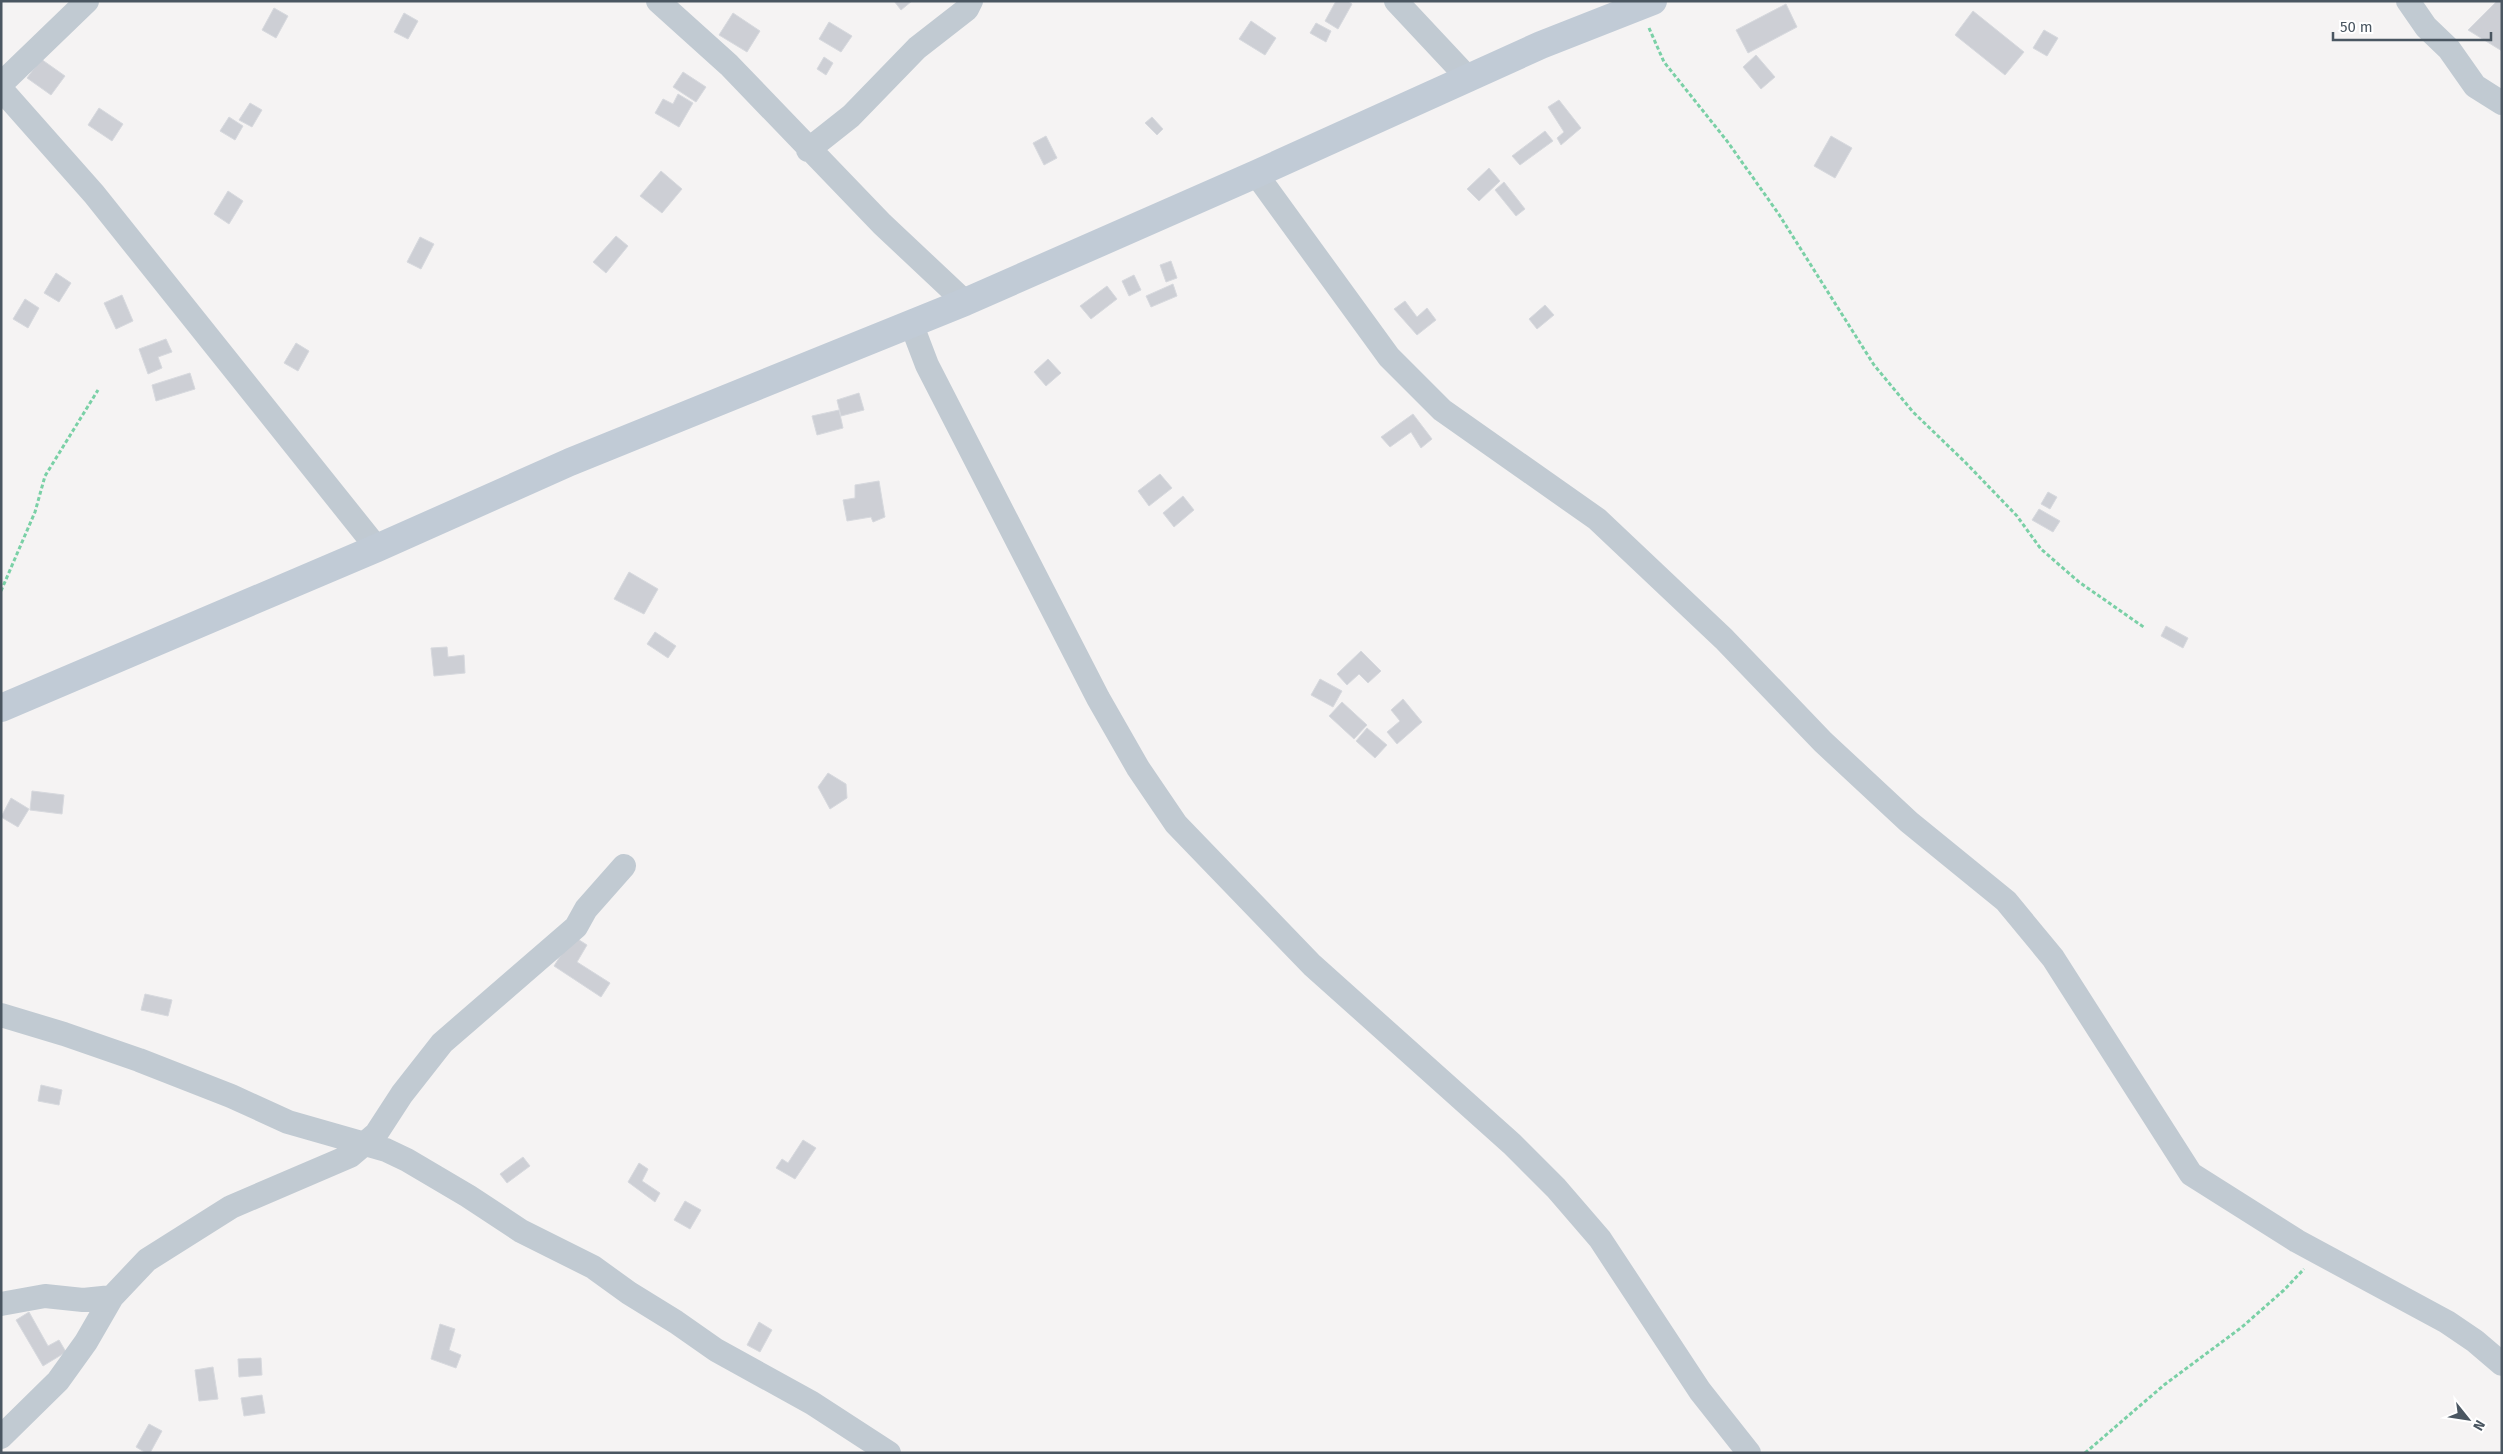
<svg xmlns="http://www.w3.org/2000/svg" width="2503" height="1454" font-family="'Fira Sans',sans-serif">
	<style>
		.building { fill: #cdcfd5; stroke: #d7d9de }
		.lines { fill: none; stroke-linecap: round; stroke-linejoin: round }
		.path { stroke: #7ad0a6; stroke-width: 3; stroke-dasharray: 4 2.5; stroke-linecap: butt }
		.minor { stroke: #c1cad2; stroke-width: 24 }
		.secondary { stroke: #c1cbd6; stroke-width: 28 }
	</style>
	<rect width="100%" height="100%" fill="#f5f3f3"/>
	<path class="building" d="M894,1H912L901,10Z
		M1336,1H1348L1352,4L1338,29L1325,21Z
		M2497,1H2502V51L2468,30Z
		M1786,4L1797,27L1748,53L1736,30Z
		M274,8L288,16L276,38L262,30Z
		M1973,11L2024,52L2005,75L1955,35Z
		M404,13L418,21L408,39L394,32Z
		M733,13L760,31L747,52L719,35Z
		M1251,21L1276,38L1265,55L1239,39Z
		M829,22L852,36L841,52L819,39Z
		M1316,23L1331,31L1326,42L1310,33Z
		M2044,30L2058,38L2047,56L2033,48Z
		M1756,55L1775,77L1761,89L1743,67Z
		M824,57L833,63L826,75L817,69Z
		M41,59L65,76L51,95L27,78Z
		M683,72L706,87L696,102L673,87Z
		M678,94L693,103L679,127L655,113L663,99L673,104Z
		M1559,100L1581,128L1561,145L1557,138L1564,132L1548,107Z
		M250,103L262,110L252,127L239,120Z
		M99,108L123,124L112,141L88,125Z
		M229,117L243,126L235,140L220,131Z
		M1152,117L1163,129L1157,135L1145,123Z
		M1545,131L1553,141L1520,165L1512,156Z
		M1046,136L1057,158L1044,165L1033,143Z
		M1831,136L1852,148L1835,178L1814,166Z
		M1489,168L1500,181L1479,201L1467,189Z
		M661,171L682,189L662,213L640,196Z
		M1504,182L1525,209L1516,216L1495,190Z
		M228,191L243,201L229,224L214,214Z
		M616,236L628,246L606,273L593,262Z
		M420,237L434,244L421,269L407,262Z
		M1171,261L1177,278L1166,282L1160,265Z
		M56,273L71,283L59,302L44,293Z
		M1134,275L1141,290L1129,296L1122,281Z
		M1173,284L1177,296L1151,307L1146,296Z
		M1107,286L1117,299L1091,319L1080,306Z
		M122,295L133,321L116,329L104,303Z
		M25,299L39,308L28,328L13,319Z
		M1405,301L1417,317L1427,308L1436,320L1417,335L1394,309Z
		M1545,305L1554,315L1537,329L1529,319Z
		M166,339L172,352L158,357L162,368L148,374L139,349Z
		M296,343L309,351L298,371L284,363Z
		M1048,359L1061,373L1046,386L1034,372Z
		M190,373L195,389L156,401L152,385Z
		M859,393L864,410L841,416L837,400Z
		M839,410L843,428L817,435L812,416Z
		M1413,414L1432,439L1421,448L1411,432L1390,447L1381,437Z
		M1160,474L1172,488L1149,506L1138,491Z
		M879,481L885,517L873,522L871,517L847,521L843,500L855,498V485Z
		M2048,492L2057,497L2050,509L2041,504Z
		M1183,496L1194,510L1174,527L1163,513Z
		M2039,509L2060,521L2053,532L2032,520Z
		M629,572L658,589L644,614L614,599Z
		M2166,626L2188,638L2183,648L2161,636Z
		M655,632L676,646L668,658L647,644Z
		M447,647L448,657L464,655L465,673L434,676L431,648Z
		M1361,651L1381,671L1368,683L1359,674L1347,685L1337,674Z
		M1320,679L1342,691L1333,707L1311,695Z
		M1403,699L1422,722L1397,744L1387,732L1400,721L1391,710Z
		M1342,702L1367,725L1354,739L1329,716Z
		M1367,728L1387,745L1375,758L1356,741Z
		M828,773L846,784L847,798L830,809L818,787Z
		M32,791L64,795L62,814L30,810Z
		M11,798L29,809L18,827L1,817Z
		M573,936L587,945L577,962L610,983L601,997L554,966Z
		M145,994L172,1000L168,1016L141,1010Z
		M41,1085L62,1090L59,1105L38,1101Z
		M803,1140L816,1148L795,1179L776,1168L782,1159L788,1163Z
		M523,1157L530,1166L507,1183L500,1174Z
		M639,1163L648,1169L642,1181L660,1193L655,1202L628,1182Z
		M685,1201L701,1210L690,1229L674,1220Z
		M29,1312L48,1346L59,1340L66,1352L43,1366L16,1320Z
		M759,1322L772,1330L760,1352L747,1345Z
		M440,1324L455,1329L449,1350L461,1355L456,1368L431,1359Z
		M261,1358L262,1375L239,1377L238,1359Z
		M213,1367L218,1399L199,1401L195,1370Z
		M262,1395L265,1413L244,1416L241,1398Z
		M149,1424L162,1431L150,1453H146L136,1447Z"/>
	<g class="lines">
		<path class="path" d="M1649,28L1664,62L1727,141L1778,213L1874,365L1913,412L1965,462L2017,516L2041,549L2079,582L2145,628
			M1,591L35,512L45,476L98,390
			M2085,1453L2164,1385L2242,1327L2284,1290L2304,1269"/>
		<path class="minor" d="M658,1L729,65L882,224L965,302
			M1396,1L1469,79
			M2408,1L2426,27L2449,49L2475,86L2502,103
			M1,84L87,1
			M1,89L94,194L377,548
			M808,150L851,116L917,48L967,9L971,1
			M1256,174L1389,357L1442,410L1597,519L1724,639L1823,742L1909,822L2006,901L2053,958L2191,1174L2297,1241L2447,1322L2475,1341L2502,1364
			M911,323L927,365L1098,698L1138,768L1176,824L1312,965L1512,1144L1556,1188L1600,1239L1700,1391L1749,1453
			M1,1015L64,1034L139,1060L231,1096L288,1122L386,1150L407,1160L468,1196L521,1231L593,1267L629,1293L676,1322L716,1350L812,1403L889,1453
			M1,1304L45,1296L83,1300L112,1297
			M1,1437L58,1381L86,1342L112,1297L147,1260L231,1207L350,1156L376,1134L402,1094L442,1043L576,927L586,909L624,866"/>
		<path class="secondary" d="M1,708L377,548L570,462L965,302L1256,174L1541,45L1653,1"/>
	</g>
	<rect width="2503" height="1454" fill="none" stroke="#4a5661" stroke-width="5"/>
	<g transform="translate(2468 1419) rotate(120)" stroke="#ffffff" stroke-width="4" paint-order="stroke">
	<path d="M0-4L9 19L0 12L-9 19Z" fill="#4a5661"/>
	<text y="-8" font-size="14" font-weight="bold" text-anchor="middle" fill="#4a5661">N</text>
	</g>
	<path d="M2333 32v8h158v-8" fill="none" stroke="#4a5661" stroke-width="2.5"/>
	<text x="2340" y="32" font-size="15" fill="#4a5661" stroke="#ffffff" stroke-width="4" paint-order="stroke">50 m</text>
</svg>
